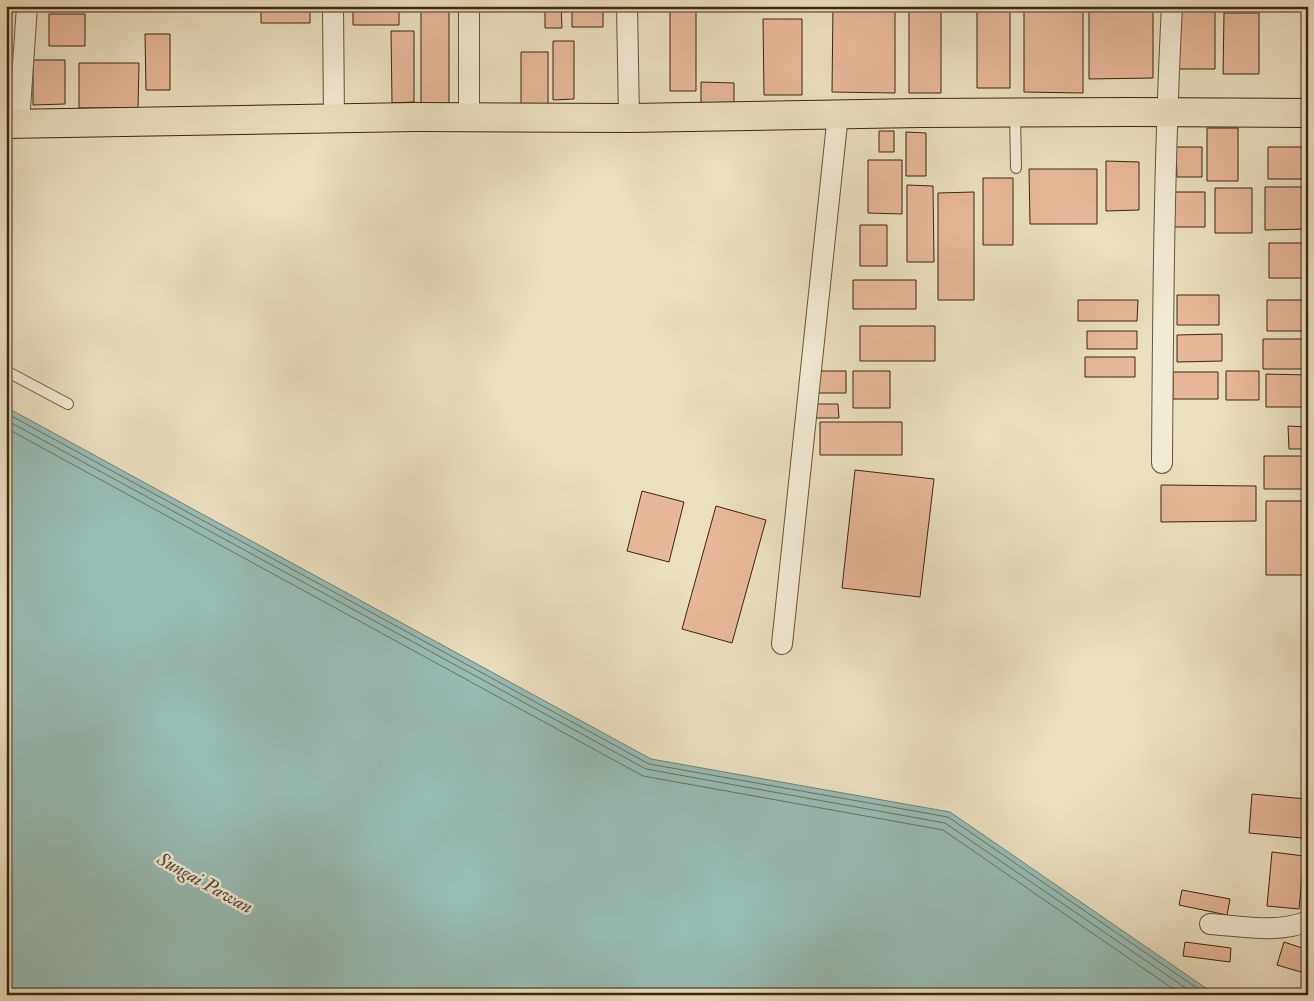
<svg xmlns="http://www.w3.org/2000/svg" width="1314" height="1001" font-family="'IM FELL Double Pica',serif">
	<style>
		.water { fill: #98bcb5; stroke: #738073 }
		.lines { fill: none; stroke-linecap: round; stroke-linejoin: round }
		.shore { stroke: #6a7262; stroke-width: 1 }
		.building { fill: #e7b797; stroke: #3c2710 }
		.lane-casing { stroke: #68553c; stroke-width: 12 }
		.street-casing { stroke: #68553c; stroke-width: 22 }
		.primary-casing { stroke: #3c2710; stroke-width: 30 }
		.lane { stroke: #f1ead5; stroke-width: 10 }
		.street { stroke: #f1ead5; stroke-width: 20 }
		.primary { stroke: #eadfbe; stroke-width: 28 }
		.labels { text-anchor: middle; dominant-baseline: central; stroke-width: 5; stroke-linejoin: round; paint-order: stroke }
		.water-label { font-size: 19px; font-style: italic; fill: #534c39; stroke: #f1ead5 }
	</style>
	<rect width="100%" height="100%" fill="#eadfbe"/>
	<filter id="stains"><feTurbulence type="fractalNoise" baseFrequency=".004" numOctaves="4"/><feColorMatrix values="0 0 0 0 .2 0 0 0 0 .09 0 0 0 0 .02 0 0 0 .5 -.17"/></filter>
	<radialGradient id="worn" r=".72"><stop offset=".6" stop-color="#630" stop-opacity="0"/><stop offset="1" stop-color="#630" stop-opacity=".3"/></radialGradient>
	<path class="water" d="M6,407L651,759L950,812L1216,995H6Z"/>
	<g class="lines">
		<path class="shore" d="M6,413L649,764L948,817L1207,995
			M6,420L646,769L945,823L1196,995
			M6,428L643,776L943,830L1182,995"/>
	</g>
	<path class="building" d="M261,6H310V23H261Z
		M353,6H399V25H353Z
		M421,6H449V104H421Z
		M545,6H561L562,28H545Z
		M833,6H895V93L832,92Z
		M909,6H941V93H909Z
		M977,6H1010V88H977Z
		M1024,6H1083V93L1024,92Z
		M1089,6H1153V78L1089,79Z
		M1176,6H1215V69H1176Z
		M572,7H603V27H572Z
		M696,9V91H670V10Z
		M1224,13H1259V74H1223Z
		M49,14H85V46H49Z
		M763,19H802V95H764Z
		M391,31H414V102L392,103Z
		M145,34H170V90H146Z
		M553,41H574V99L553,100Z
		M521,52H548V110H521Z
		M33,60H65V104L33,105Z
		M79,63H139L138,108H79Z
		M701,82L734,83V105H701Z
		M1207,128H1238V181H1207Z
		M879,131H894V152H879Z
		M906,132L926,133V176H906Z
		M1176,147H1202V177H1177Z
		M1268,147H1308V179H1268Z
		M868,160H902V214L868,213Z
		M1106,161L1139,162V210L1106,211Z
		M1029,169H1097V224H1030Z
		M983,178H1013V245H983Z
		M907,185L933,186L934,262H907Z
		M1265,187H1308V229L1265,230Z
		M1215,188H1252V233H1215Z
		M974,192V300H938V193Z
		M1173,192H1205V227H1174Z
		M860,225H887V266H860Z
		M1269,243H1308V278H1269Z
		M853,280H916V309H853Z
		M1177,295H1219V325H1177Z
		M1078,300H1138L1137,321H1078Z
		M1267,300H1308V331H1267Z
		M860,326H935V361H860Z
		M1087,331H1137V349H1087Z
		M1222,334V361L1177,362V335Z
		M1263,339H1308V369H1263Z
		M1085,357H1135V377H1085Z
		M817,371H846V393H817Z
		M853,371H890V408H853Z
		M1226,371H1259V400H1226Z
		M1173,372H1218V399H1173Z
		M1266,374L1308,375V407H1266Z
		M816,404H838L839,418H816Z
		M820,422H902V455H820Z
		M1288,426L1308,427V449H1289Z
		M1264,456H1308V489H1264Z
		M855,470L934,479L920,597L842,588Z
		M1161,485L1256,486V521L1161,522Z
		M642,491L684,502L669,562L627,551Z
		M1266,501H1308V575H1266Z
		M716,506L766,520L732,643L682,629Z
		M1252,794L1306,799L1302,838L1249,833Z
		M1272,852L1304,856L1299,909L1267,906Z
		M1182,890L1230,899L1227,915L1179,905Z
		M1185,942L1231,948L1230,962L1183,956Z
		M1284,942L1308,950V974L1277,965Z"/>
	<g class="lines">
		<defs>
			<path id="lane" d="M1015,114L1016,168
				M6,371L68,404"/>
			<path id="street" d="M333,6L334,118
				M627,6L629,118
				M469,117V6
				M19,123L27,6
				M1162,463C1163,311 1164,159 1172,6
				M782,644L838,114
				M1210,924C1242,926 1278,934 1308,921"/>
			<path id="primary" d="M6,124L415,117L629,118L919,113L1131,112L1308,113"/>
		</defs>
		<use href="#lane" class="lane-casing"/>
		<use href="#street" class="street-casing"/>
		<use href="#primary" class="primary-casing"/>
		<use href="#lane" class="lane"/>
		<use href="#street" class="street"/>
		<use href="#primary" class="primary"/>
	</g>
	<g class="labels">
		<g class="water-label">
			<text transform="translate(205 883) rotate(29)">Sungai Pawan</text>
		</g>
	</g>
	<rect width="1314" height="1001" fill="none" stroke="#eadfbe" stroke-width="25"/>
	<rect x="8" y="8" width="1299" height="986" fill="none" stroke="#3c2710" stroke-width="2.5"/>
	<rect x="12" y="12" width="1289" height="976" fill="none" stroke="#3c2710"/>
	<rect width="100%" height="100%" filter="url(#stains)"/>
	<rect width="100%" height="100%" fill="url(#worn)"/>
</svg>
